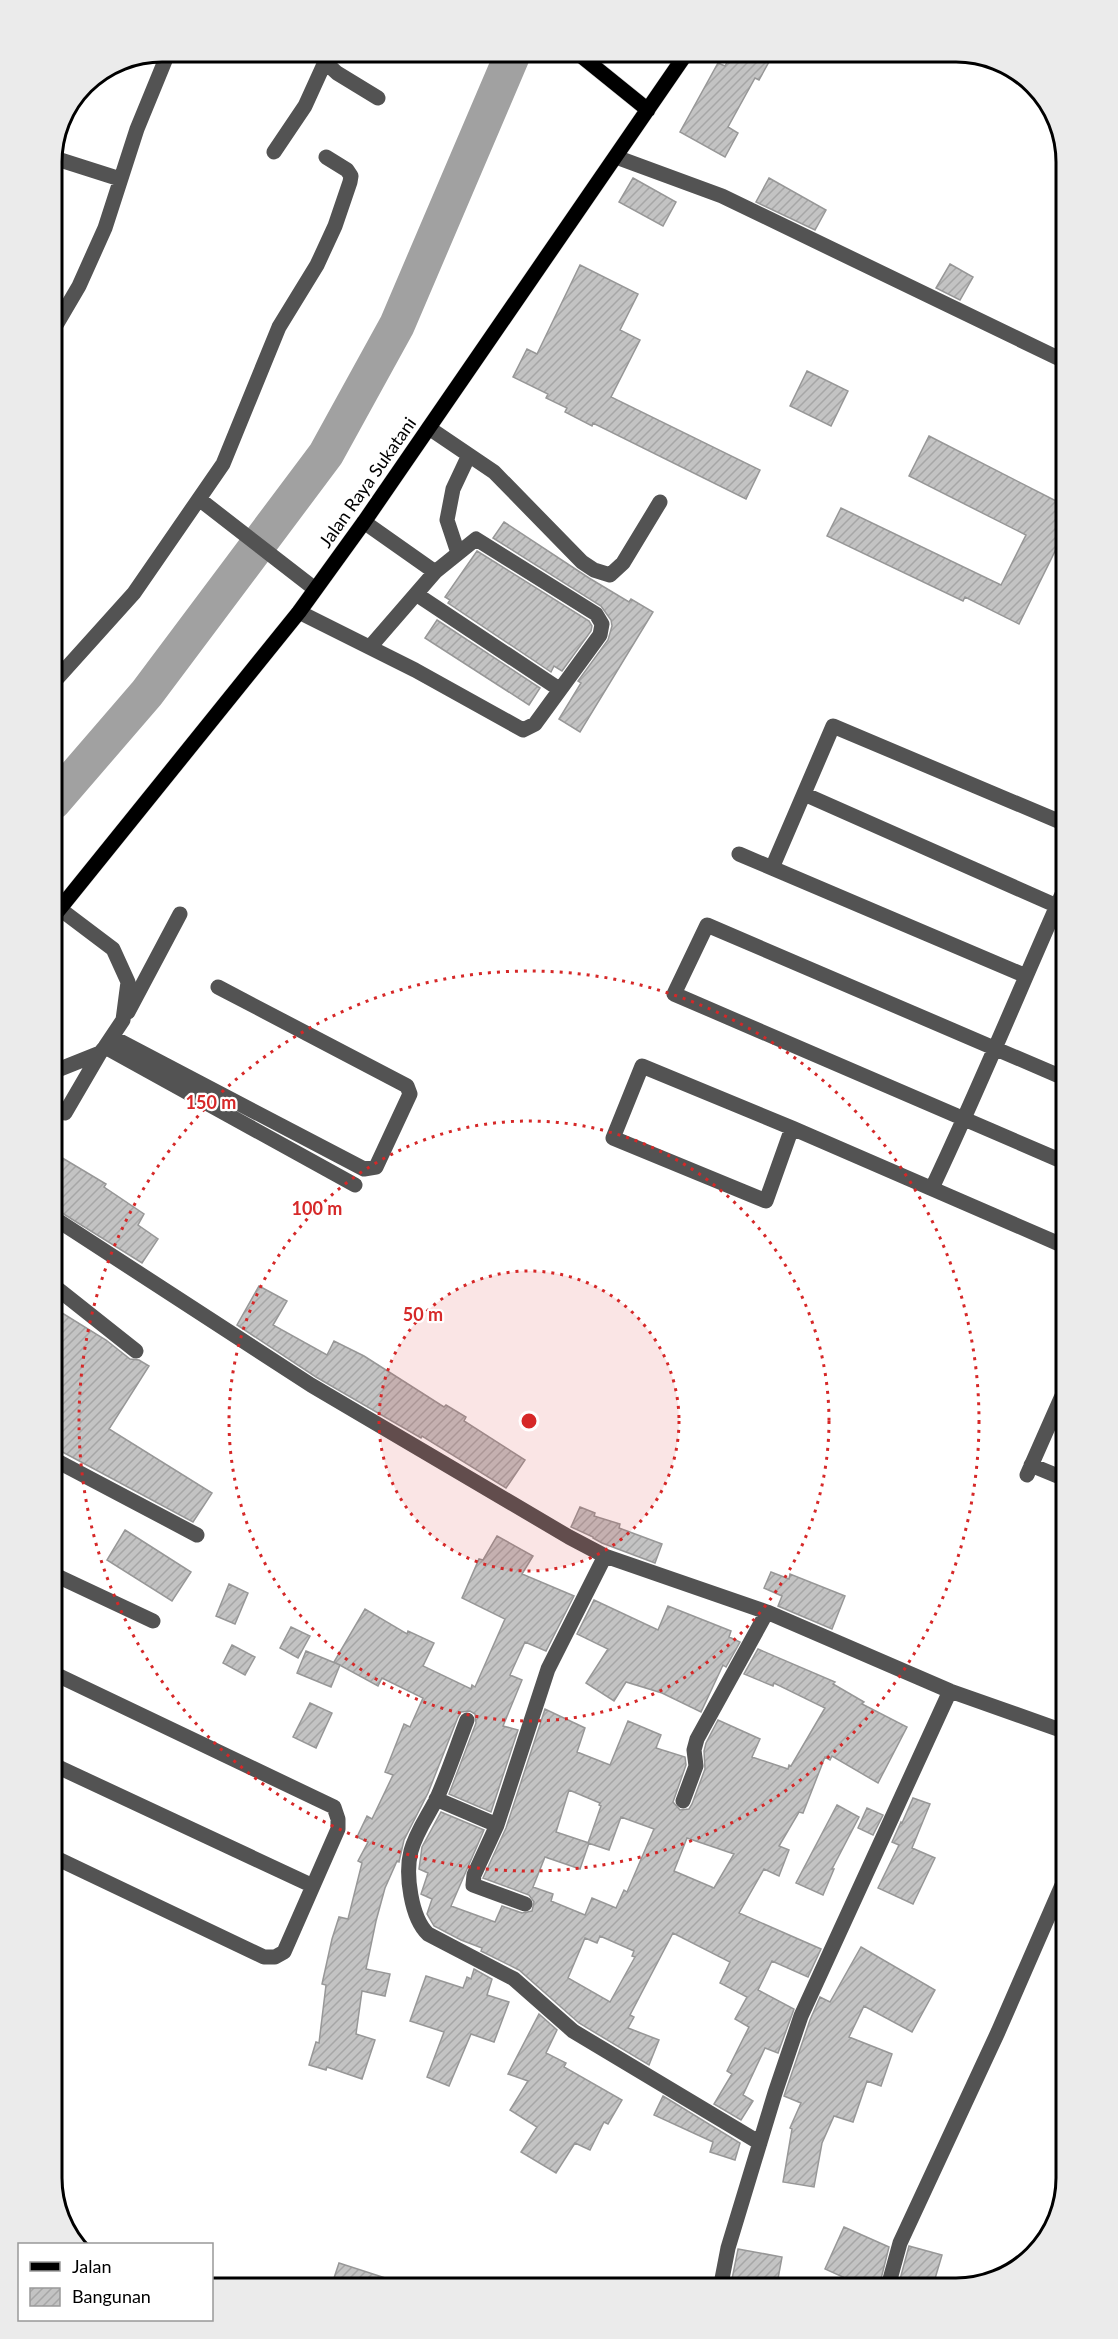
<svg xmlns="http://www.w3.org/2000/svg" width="1118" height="2339" font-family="Lato,sans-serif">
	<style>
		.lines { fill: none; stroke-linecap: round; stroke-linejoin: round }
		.river { stroke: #a1a1a1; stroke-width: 36 }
		.building { fill: url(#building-hatch); stroke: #979797; stroke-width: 1.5; fill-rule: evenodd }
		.major-casing { stroke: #dbdbdb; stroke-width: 16 }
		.minor { stroke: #535353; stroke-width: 15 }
		.major { stroke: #000; stroke-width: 15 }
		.ring { fill: none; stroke: #d62828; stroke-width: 3; stroke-dasharray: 3 6 }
		.labels { text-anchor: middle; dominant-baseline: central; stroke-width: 4.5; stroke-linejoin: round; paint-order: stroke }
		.street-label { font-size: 18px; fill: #000; stroke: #fff }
		.rim { fill: none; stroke: #000; stroke-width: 3 }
		.centre { fill: #d62828; stroke: #fff; stroke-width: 3 }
		.ring-label { font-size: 18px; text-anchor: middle; font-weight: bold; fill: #d62828; stroke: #fff; stroke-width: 4.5; stroke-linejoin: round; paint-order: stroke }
	</style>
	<defs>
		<pattern id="building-hatch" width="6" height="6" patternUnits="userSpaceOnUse" patternTransform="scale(1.5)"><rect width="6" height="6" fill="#c3c3c3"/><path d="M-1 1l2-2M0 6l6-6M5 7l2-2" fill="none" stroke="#a6a6a6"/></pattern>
	</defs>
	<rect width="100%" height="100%" fill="#fff"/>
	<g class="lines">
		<path class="river" d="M53,802L147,693L326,454L397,325L514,51"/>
	</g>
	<path class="building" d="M733,51H775L759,80L755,78L728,127L738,133L725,157L680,132L718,63L725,66Z
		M633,178L676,202L663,226L619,202Z
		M769,178L826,210L815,230L756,202Z
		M950,264L973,277L960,300L936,288Z
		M580,265L638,294L620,330L640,340L611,397L760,470L746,499L593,423L592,426L565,412L567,408L546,398L548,394L513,377L527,349L537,354Z
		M807,371L848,391L831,426L790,406Z
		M929,436L1062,504V537L1019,624L965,597L963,601L827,536L841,508L1001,585L1026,535L909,476Z
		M504,522L589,578L629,602L631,599L653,612L580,732L559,719L581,683L578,681L608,640L612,626L611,620L601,606L493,538Z
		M477,551L589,621L592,626L591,631L562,671L554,666L551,672L448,603L450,600L445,597Z
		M437,620L540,688L529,705L425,638Z
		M54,1153L106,1184L104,1187L144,1214L138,1225L158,1239L142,1263L54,1208Z
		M259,1286L287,1301L273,1325L327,1355L334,1341L364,1356L444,1407L446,1405L466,1417L464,1421L525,1460L506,1488L422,1436L421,1438L316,1377L237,1325Z
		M54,1308L106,1340L130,1359L139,1360L149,1366L109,1429L212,1493L193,1522L55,1448Z
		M580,1507L595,1513L594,1516L620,1524L619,1528L662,1544L655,1563L602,1543L593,1538V1537L571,1527Z
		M125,1530L191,1572L172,1601L107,1560Z
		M497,1536L533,1556L522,1574L574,1596L546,1651L525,1642L510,1675L522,1680L503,1726L518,1730L491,1812L449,1794L476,1723L475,1714L470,1711L461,1712L458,1717L428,1793L404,1840L399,1862L397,1861L385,1888L376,1921L366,1969L390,1974L385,1996L362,1991L356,2034L375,2040L362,2079L327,2067L326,2070L309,2065L316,2042L319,2043L326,1985L322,1984L332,1939L339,1917L348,1919L362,1863L358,1861L368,1842L357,1837L367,1816L372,1819L393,1775L385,1772L404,1724L410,1727L423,1698L382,1678L378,1686L334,1662L365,1609L407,1634L408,1631L434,1643L423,1666L471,1689L472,1685L475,1687L505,1619L462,1598L479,1559L483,1560Z
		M771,1572L789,1579L790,1574L845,1596L832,1629L778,1606L782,1596L764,1588Z
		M229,1584L248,1593L235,1624L216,1616Z
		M594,1600L658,1630L668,1606L731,1631L729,1637L740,1642L726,1667L723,1665L701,1712L662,1693L626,1682L614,1701L586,1683L608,1649L577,1634Z
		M291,1627L310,1636L298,1658L280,1648Z
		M232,1645L255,1657L245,1675L223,1663Z
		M758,1649L835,1682L833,1684L864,1702L862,1704L907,1727L878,1783L832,1756L830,1760L825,1757L803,1813L799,1812L779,1846L789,1850L779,1876L764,1869L739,1913L821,1949L808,1977L772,1961L758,1990L794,2009L778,2053L765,2048L743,2095L753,2101L741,2120L714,2104L732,2074L727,2071L749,2027L735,2019L747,1997L720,1983L730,1962L673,1933L630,2015L634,2017L628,2028L659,2040L649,2065L579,2023L519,1970L481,1951L482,1948L461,1940L434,1926L427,1914L432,1899L421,1894L428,1873L419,1869L422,1847L441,1812L484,1830L451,1906L495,1922L502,1906L522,1913L532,1911L534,1902L529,1895L483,1878L506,1828L545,1709L585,1728L577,1752L610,1765L628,1721L661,1735L656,1748L685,1757L686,1765L673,1802L680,1810L689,1809L692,1804L705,1769L704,1751L706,1743L718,1720L760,1739L752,1757L788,1769L789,1765L791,1766L825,1708L774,1683L773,1686L744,1674ZM569,1790L600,1803L599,1805L601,1806L588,1843L609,1850L621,1817L654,1829L627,1892L624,1890L616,1908L592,1898L585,1915L551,1901L553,1894L533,1887L545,1857L580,1869L589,1843L556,1832ZM687,1838L734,1854L714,1888L674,1871ZM600,1936L634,1951L632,1956L635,1957L610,2002L568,1978L585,1938L597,1943Z
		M306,1651L340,1665L331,1687L297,1673Z
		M310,1703L332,1713L316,1748L293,1737Z
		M913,1798L930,1804L912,1848L935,1858L913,1904L878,1888L899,1845L892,1842L901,1822L902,1823Z
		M837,1805L859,1817L832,1869H834L823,1895L796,1883Z
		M867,1808L883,1815L873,1835L858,1828Z
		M861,1947L935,1990L912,2032L864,2006L849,2037L892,2054L881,2086L867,2081L853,2122L834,2116L822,2143L814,2187L783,2182L792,2129L790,2128L801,2103L784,2096L810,2020L820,1997L830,2002Z
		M474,1969L492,1979L487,1995L509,2002L494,2042L471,2034L449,2086L427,2077L444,2032L410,2021L426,1976L463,1988L467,1977L471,1979Z
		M539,2014L557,2030L546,2053L566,2063L564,2067L622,2100L608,2124L604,2122L590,2150L575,2143L556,2173L521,2152L537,2127L510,2110L528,2081L508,2074Z
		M663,2096L740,2143L735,2160L710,2152L713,2142L654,2115Z
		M844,2227L889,2247L880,2283H856L825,2269Z
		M909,2246L942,2255L934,2282L899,2283Z
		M738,2249L782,2257L777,2284H731Z
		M339,2263L401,2283V2286L331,2287Z"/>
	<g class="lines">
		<defs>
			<path id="major" d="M575,51L648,110
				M53,917L299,612L364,522L688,51"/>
		</defs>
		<use href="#major" class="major-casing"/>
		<path class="minor" d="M327,51L325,62L337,73L378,98
			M274,152L305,106L325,62
			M51,157L120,179
			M616,157L722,196L1062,360
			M52,332L79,286L105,228L137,129L169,51
			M429,428L494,472L582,562L594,570L610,575L623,563L660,502
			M199,499L315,589
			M364,522L435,572
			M458,553L447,520L453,489L469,455
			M416,594L559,689
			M299,612L415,670L523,730L535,724L600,635L602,624L596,614L476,539L435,572L370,647
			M53,683L134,593L223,464L279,327L317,265L335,226L350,182L351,176L347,170L326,157
			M804,794L1057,906
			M739,854L772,868
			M1026,976L772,868L833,726L1063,823
			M128,1012L180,914
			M112,1037L364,1169L376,1167L410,1094L407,1086L218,987
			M105,1047L355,1185
			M54,1067L60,1069L100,1053L105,1047L123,1020L128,982L113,949L60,909
			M1064,1078L707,925L674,994L1064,1162
			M65,1113L100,1053
			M792,1128L766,1201L613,1138L642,1066L792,1128L1064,1246
			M932,1188C978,1091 1019,991 1063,892
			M54,1218L311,1385L569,1537L605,1556L767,1612L950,1691L1066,1732
			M54,1286L136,1351
			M55,1460L197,1535
			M1031,1465L1065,1479
			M1027,1475L1065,1389
			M55,1575L153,1621
			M55,1674L334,1807L338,1819V1829L284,1952L275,1957H264L56,1858
			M467,1720C457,1746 448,1773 437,1798C428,1816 416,1832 411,1851C405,1874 411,1918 428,1934L514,1979L573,2031L760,2143
			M56,1766L313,1886
			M436,1799L497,1825L474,1875L473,1885L525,1904
			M683,1801L696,1766L694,1750L697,1739L767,1612
			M497,1825L548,1669L605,1556
			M889,2283L900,2243L998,2032L1066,1876
			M721,2284L728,2248L775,2093L801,2016L950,1691"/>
		<use href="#major" class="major"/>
	</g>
	<circle cx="529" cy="1421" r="150" fill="#d62828" fill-opacity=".12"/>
	<g class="ring">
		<circle cx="529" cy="1421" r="150"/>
		<circle cx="529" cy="1421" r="300"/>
		<circle cx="529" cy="1421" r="450"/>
	</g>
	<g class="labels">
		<g class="street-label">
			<text transform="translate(367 482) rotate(-55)">Jalan Raya Sukatani</text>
		</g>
	</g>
	<path d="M0 0H1118V2339H0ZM162 62H956A100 100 0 0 1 1056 162V2178A100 100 0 0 1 956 2278H162A100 100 0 0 1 62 2178V162A100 100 0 0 1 162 62Z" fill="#ebebeb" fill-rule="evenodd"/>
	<path class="rim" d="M162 62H956A100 100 0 0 1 1056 162V2178A100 100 0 0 1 956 2278H162A100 100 0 0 1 62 2178V162A100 100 0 0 1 162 62Z"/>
	<circle cx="529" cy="1421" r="9" class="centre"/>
	<g class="ring-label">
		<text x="211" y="1109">150 m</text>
		<text x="317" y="1215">100 m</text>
		<text x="423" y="1321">50 m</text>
	</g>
	<rect x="18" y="2243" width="195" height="78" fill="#ffffff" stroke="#999999" stroke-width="1.5"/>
	<rect x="30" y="2262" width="30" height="9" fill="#000000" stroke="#999999" stroke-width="1.5"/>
	<text x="72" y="2273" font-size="18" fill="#000000">Jalan</text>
	<rect x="30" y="2288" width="30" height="18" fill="url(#building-hatch)" stroke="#999999" stroke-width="1.5"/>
	<text x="72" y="2303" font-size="18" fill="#000000">Bangunan</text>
</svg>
